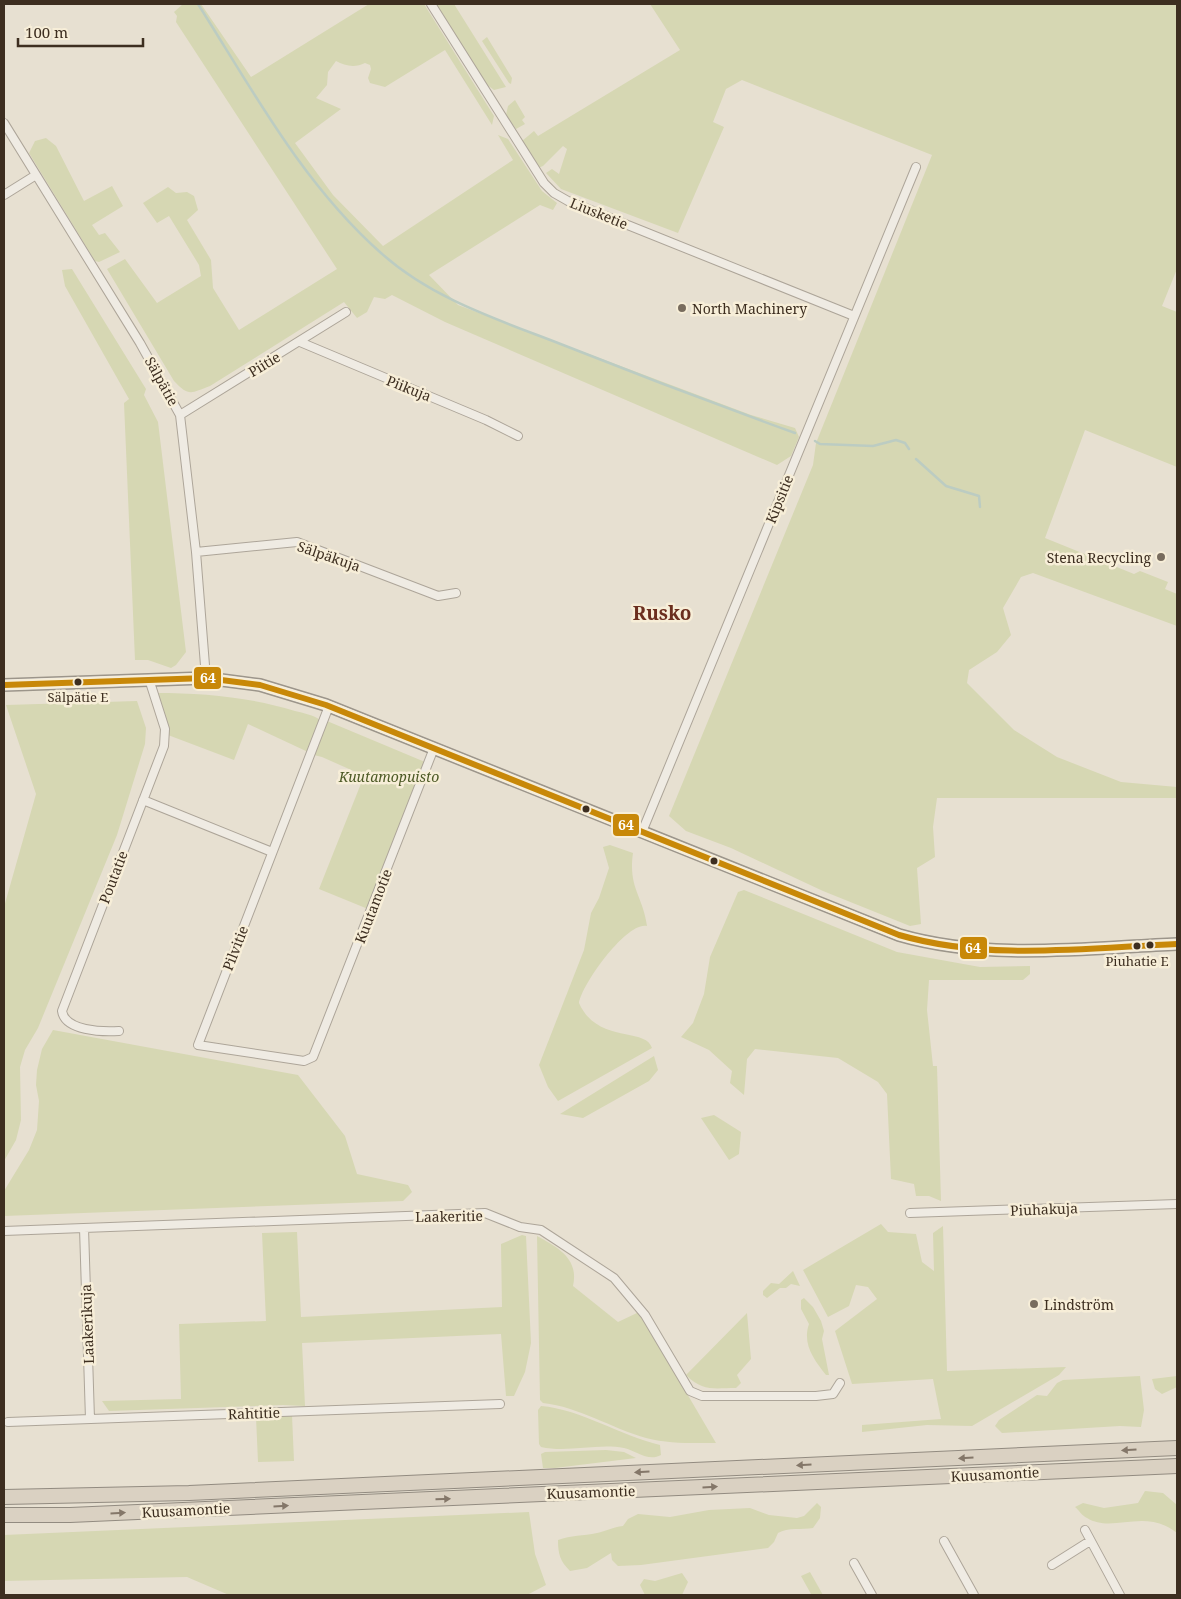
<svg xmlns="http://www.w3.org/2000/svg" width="1181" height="1599" font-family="'Noto Serif',serif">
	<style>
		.green { fill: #d6d7b3 }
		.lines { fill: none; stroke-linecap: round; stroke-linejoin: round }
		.stream { stroke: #bcccc2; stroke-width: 2.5 }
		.street-casing { stroke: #ada599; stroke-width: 10 }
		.secondary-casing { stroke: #9c958a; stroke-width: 14 }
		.highway-casing { stroke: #928b80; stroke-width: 16 }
		.street { stroke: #efebe3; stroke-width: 8 }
		.secondary { stroke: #efebe3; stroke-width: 11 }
		.highway { stroke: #dad1c2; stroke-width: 14 }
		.bus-1-casing { stroke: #f7eed8; stroke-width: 10 }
		.bus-1 { stroke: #c88808; stroke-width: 6 }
		.oneway { fill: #847769 }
		.poi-dot { fill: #786c5e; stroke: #f7eed8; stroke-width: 2 }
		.bus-dot { fill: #3d2e20; stroke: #f7eed8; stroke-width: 2 }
		.labels { text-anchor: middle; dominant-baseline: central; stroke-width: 5; stroke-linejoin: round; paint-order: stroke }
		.bus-label { font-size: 13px; fill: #3d2e20; stroke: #f7eed8 }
		.street-label { font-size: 14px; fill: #3d2e20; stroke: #f7eed8 }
		.poi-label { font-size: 14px; fill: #3d2e20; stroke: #f7eed8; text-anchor: start }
		.park-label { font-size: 14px; font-style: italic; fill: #4d5a26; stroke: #f7eed8 }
		.district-label { font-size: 19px; font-weight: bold; fill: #6b2e1e; stroke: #f7eed8 }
		.line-badge { stroke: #f7eed8; stroke-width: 2 }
		.badge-label { font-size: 14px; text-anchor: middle; font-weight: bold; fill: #fff }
	</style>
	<rect width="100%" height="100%" fill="#e7e0d1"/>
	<path class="green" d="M183,4H201L251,77L369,4H424L494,116L492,125L445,50L385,87L370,83L368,78L371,69L370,65L365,63C355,68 345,66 336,61L328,72L327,85L316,98L341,109L295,143L333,195L383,246L513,160L498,135L508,139L542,191L557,203L553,210L540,205L429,275L458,305L751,415L795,428L799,437L791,456L777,465L445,322L392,295L385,299L374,297L367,312L357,318L344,302L210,386C191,393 189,397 174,381L107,269L125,259L157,303L201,276L199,265L169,216L157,223L143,203L168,187L176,193L187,192L194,196L198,210L187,220L211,260L213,288L239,330L337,269L176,22L177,16L174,12Z
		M436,4H454L506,87L494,90L486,84Z
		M650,4H1177V269L1162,306L1177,312V467L1085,430L1045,538L1134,574L1140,571L1168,582L1165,589L1177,594V626L1033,573L1021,577L1003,608L1011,635L997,652L969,670L967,683L1014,730L1057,757L1121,782L1177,787V798H937L933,827L935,857L917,868L921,924L910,926L823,891L731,848L686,831L669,816L813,465L816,443L932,155L742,80L726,89L713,122L724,127L678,233L561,189L546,173L552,169L559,174L567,149L563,146L543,166L538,168L522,141L534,131L538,136L680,50Z
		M487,37L512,78L511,84L509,83L482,41Z
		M515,100L525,117L522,120L525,124L516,129L506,115L508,106Z
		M46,138L56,146L84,201L112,186L123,206L92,225L99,235L105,233L120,252L99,262L95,261L29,153L35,141Z
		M72,269L146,389L144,395L158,422L186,652L176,665L171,668L148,660H135L124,403L129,399L65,286L62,270Z
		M156,693C204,693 249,697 295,711C303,713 314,715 320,720L308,752L248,724L234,760L168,735Z
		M137,701L146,728L145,744L117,835L38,1028L25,1050L20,1067L21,1120L16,1140L4,1161V907L36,794L6,705Z
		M327,721L425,762L368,909L319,889L362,781L358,773L322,757L314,755Z
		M610,845L633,853C628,888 643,896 647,926C627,921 582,984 579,1003C597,1044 646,1027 652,1048L558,1101L548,1087L539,1065L584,950L591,913L599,898L609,868L603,847Z
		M744,890L897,952L980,967L1030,966V974L1023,980H929L927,1010L933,1066H937L941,1201L929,1196H916L914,1184L891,1179L887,1094L878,1082L838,1058L755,1049L747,1059L744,1095L730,1083L732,1071L709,1050L681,1037L693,1023L704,994L710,957L738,892Z
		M53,1030L298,1075L345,1136L357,1174L408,1185L412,1192L403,1201L4,1216V1191L29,1150L37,1130L39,1101L36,1085L37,1070L42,1049Z
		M654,1056L658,1070L649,1081L583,1118L560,1114Z
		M714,1115L741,1132L739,1154L729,1160L701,1118Z
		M881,1224L888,1232L916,1234L922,1262L934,1271L933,1233L943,1226L947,1371L1066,1367L1059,1375L972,1426L927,1425L862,1432V1425L941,1419L933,1379L852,1384L835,1331L877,1299L868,1287L856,1285L849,1306L828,1317L803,1270Z
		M297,1232L301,1317L502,1307L501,1244L522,1235L526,1236L531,1343L525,1372L514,1396H506L501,1334L302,1343L305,1406L283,1405L109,1411L102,1401L181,1399L179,1324L266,1321L262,1233Z
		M537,1236C559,1248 579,1259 573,1286L618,1322L639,1312L716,1443C692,1443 669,1444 646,1438C611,1428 579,1407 543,1403L540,1400Z
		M793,1271L800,1286L791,1284L786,1288H780L767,1298L763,1295V1291L771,1283L779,1284Z
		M804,1298L813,1307L821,1321L824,1331L822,1339L829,1375H826C814,1360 802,1344 809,1324L801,1309V1300Z
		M747,1313L751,1359L737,1375L741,1383L736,1388C714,1388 703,1392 686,1375Z
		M1140,1376L1144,1410L1141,1427L1120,1426L1002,1433L995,1426L999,1420L1037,1395L1047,1396L1057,1383L1063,1380Z
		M1177,1376V1387L1162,1394L1155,1389L1152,1379Z
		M541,1406C580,1409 621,1436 660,1445L661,1455C648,1462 637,1451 624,1448C597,1443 568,1453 541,1447L539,1444L538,1410Z
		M292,1415L294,1461L258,1462L256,1417Z
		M606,1450L624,1452L636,1458L555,1468H543L541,1454L545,1452Z
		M1145,1491L1163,1493L1177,1505V1533C1144,1507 1113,1534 1087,1518C1082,1516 1079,1510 1075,1507L1083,1503L1104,1508L1138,1503Z
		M817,1503L821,1507L820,1518L813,1528C802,1530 788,1527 778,1533L774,1542L768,1548L641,1565L618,1566L612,1560L611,1553L587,1568L570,1571C560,1561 558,1554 558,1540C571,1535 583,1536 597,1533C606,1531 613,1527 623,1526L628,1519L638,1514L670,1517L709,1510L750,1508L769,1515L797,1518L804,1516Z
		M529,1512L535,1554L546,1585L527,1595H229L187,1577L4,1581V1535Z
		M810,1572L823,1595H809L811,1594L801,1576Z
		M682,1573L688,1582L682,1595H645L640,1585L644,1579L655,1581Z"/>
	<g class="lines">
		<path class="stream" d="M198,4C253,91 303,184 381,253C431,298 496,319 558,343C636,374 715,404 795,433
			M815,441L820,444L873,446L896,440L905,443L909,449
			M916,459L946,486L979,496L980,507"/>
		<defs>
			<path id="street" d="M431,4L544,183L554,193L568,201L854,316
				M4,123L140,343L180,415L196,552L206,678
				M4,195L36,175
				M300,342L486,420L518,436
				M180,415L346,312
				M196,552L297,542L438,596L456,593
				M329,706L198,1045L304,1061L313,1057L434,748
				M143,800L272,852
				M642,832L916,167
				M119,1031C102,1032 65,1031 62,1011L164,746L165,729L149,679
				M910,1213L1177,1204
				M84,1228L90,1419
				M4,1231L485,1213L520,1227L541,1230L614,1278L645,1315L690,1391L702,1396H816L833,1394L840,1383
				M8,1422L500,1404
				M1085,1530L1120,1595
				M944,1541L974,1595
				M854,1563L872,1595
				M1052,1565L1090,1541"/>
			<path id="secondary" d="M4,685L206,678L260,685L326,705L899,935C989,961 1085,948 1177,944"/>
			<path id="highway" d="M4,1497L189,1493L1177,1448
				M4,1515H70L1177,1466"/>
		</defs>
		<use href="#street" class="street-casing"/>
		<use href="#secondary" class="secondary-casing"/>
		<use href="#highway" class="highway-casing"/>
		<use href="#street" class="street"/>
		<use href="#secondary" class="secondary"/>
		<use href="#highway" class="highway"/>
		<defs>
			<path id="bus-1" d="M4,685L206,678L260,685L326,705L899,935C989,961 1085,948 1177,944"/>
		</defs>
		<use href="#bus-1" class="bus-1-casing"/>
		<use href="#bus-1" class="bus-1"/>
	</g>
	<defs><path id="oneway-solid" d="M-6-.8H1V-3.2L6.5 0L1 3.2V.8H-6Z" transform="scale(1.25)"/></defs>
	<g class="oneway">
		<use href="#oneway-solid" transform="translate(1129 1450) rotate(177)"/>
		<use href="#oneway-solid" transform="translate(966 1458) rotate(177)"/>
		<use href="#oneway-solid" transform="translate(804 1465) rotate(177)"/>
		<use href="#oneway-solid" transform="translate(642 1472) rotate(177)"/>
		<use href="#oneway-solid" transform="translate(710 1487) rotate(-3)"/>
		<use href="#oneway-solid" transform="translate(443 1499) rotate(-2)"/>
		<use href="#oneway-solid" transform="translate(281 1506) rotate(-3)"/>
		<use href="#oneway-solid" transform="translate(118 1513) rotate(-3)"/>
	</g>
	<g class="poi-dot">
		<circle cx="682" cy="308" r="5"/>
		<circle cx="1161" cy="557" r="5"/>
		<circle cx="1034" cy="1304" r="5"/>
	</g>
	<g class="bus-dot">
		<circle cx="78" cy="682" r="4.5"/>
		<circle cx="586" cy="809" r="4.5"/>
		<circle cx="714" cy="861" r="4.5"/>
		<circle cx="1150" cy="945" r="4.5"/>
		<circle cx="1137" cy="946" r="4.5"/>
	</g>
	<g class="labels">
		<g class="bus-label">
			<text x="78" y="697">Sälpätie E</text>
			<text x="1137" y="961">Piuhatie E</text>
		</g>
		<g class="street-label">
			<text transform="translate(599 213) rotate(22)">Liusketie</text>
			<text transform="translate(264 364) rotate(-31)">Piitie</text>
			<text transform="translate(162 381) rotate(61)">Sälpätie</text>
			<text transform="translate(409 388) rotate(22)">Piikuja</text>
			<text transform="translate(779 499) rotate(-68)">Kipsitie</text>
			<text transform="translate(329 556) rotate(19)">Sälpäkuja</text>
			<text transform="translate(113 877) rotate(-69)">Poutatie</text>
			<text transform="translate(373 906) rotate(-69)">Kuutamotie</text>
			<text transform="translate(235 948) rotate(-69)">Pilvitie</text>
			<text transform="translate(1044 1209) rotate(-2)">Piuhakuja</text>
			<text transform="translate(449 1216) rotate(-1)">Laakeritie</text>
			<text transform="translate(87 1324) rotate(-92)">Laakerikuja</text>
			<text transform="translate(254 1413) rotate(-2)">Rahtitie</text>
			<text transform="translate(995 1474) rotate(-3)">Kuusamontie</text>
			<text transform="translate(591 1492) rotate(-2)">Kuusamontie</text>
			<text transform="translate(186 1510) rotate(-3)">Kuusamontie</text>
		</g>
		<g class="poi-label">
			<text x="692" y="308">North Machinery</text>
			<text x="1151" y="557" text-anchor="end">Stena Recycling</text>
			<text x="1044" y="1304">Lindström</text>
		</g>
		<g class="park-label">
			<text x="389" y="776">Kuutamopuisto</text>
		</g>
		<g class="district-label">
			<text x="662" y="613">Rusko</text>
		</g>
	</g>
	<g class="line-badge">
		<rect x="193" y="666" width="29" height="24" rx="5" fill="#c88808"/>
		<rect x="612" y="813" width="28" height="24" rx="5" fill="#c88808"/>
		<rect x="959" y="936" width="29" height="24" rx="5" fill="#c88808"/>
	</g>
	<g class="badge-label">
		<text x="208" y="683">64</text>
		<text x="626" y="830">64</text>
		<text x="973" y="953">64</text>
	</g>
	<rect width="1181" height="1599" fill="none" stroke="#3d2e20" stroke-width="10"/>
	<path d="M18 38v8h125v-8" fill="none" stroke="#3d2e20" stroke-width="2.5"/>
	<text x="25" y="38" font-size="15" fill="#3d2e20" stroke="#f7eed8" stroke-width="4" paint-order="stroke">100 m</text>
</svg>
